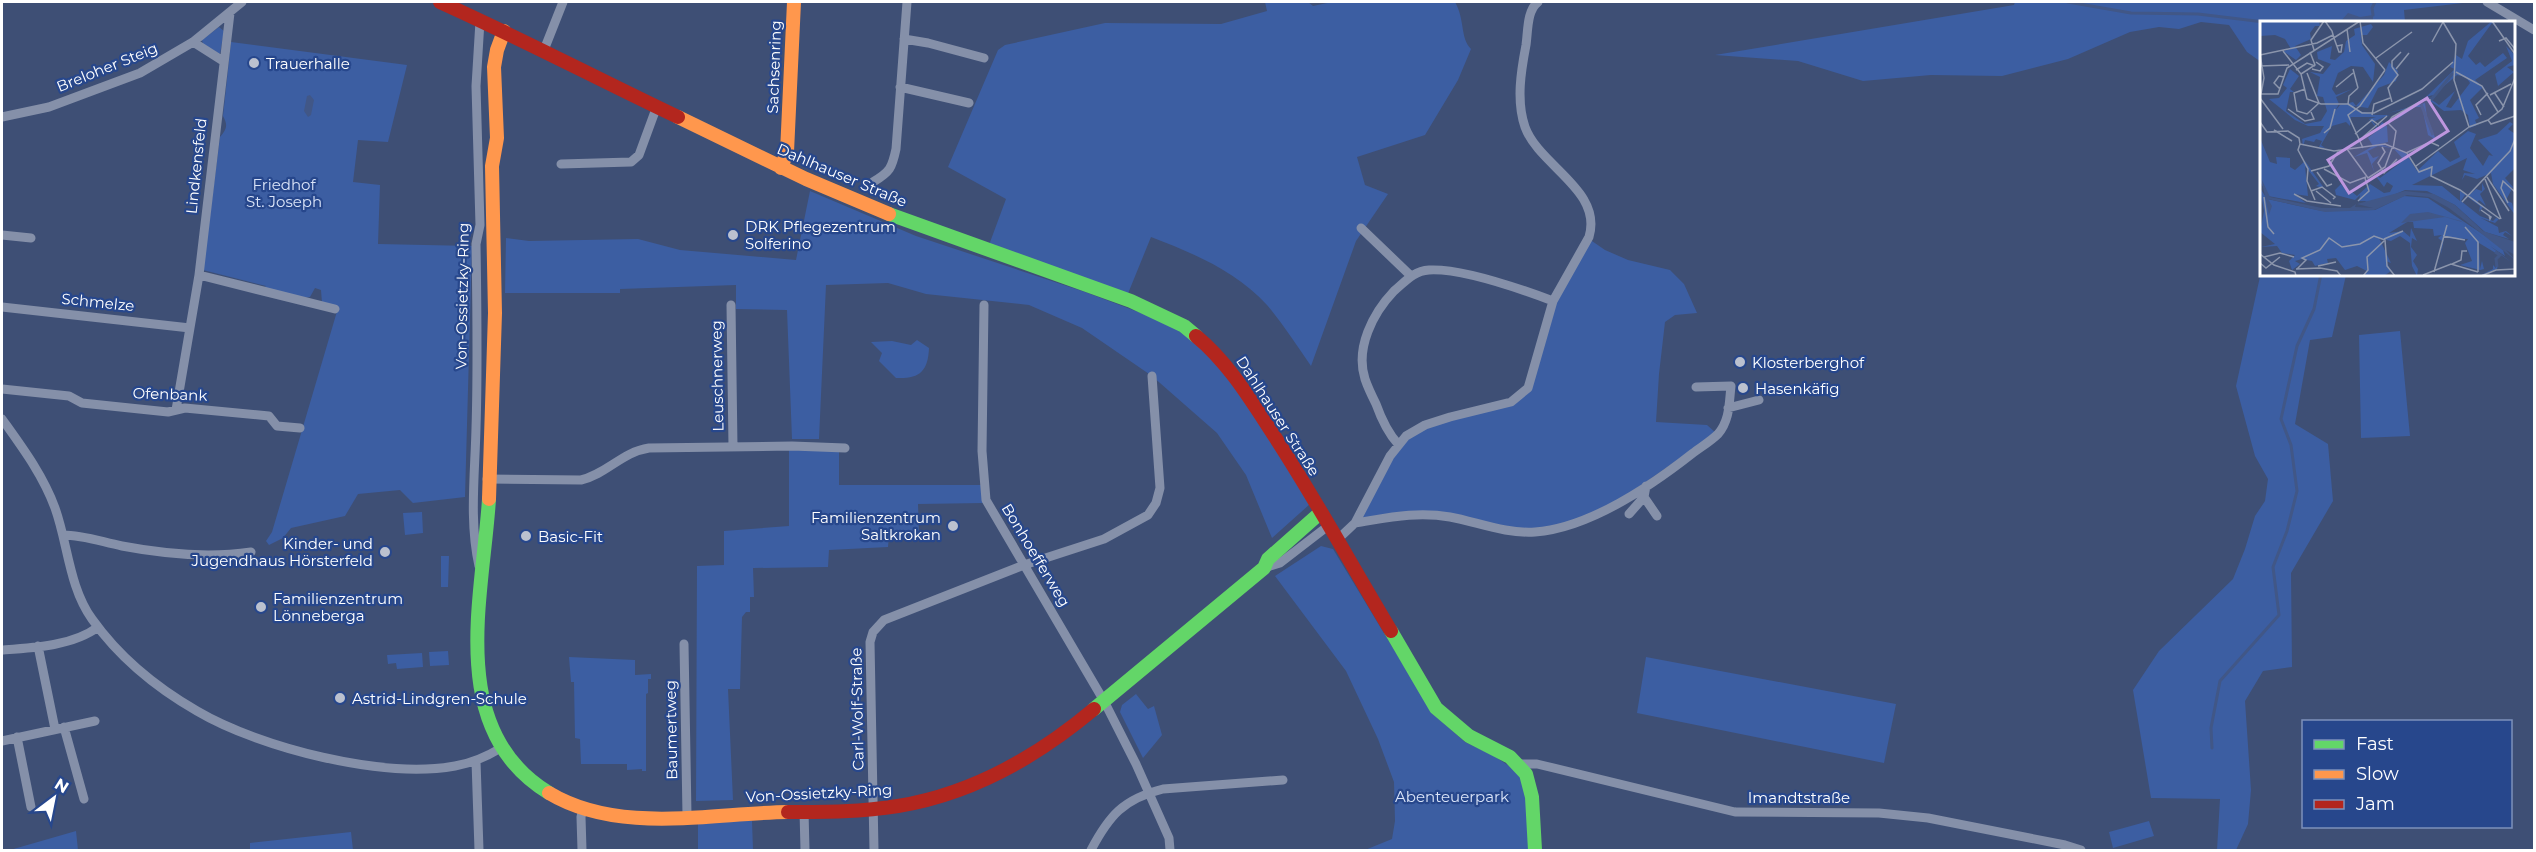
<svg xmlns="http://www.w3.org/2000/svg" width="2536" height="852" font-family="Montserrat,sans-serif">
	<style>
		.green { fill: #3c5ea2 }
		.water { fill: #415787 }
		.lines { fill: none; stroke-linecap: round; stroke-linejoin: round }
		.stream { stroke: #415787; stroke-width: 3 }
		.street { stroke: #8590a9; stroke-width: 9 }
		.fast { stroke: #63d668; stroke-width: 14 }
		.slow { stroke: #ff974d; stroke-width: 14 }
		.jam { stroke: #b3261e; stroke-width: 14 }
		.poi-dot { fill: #bbc1cf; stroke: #27478c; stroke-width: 2 }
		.labels { text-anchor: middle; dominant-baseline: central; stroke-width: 4.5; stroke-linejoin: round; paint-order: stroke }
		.poi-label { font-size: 15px; fill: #fff; stroke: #27478c; text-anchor: start }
		.street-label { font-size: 15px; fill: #fff; stroke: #27478c }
		.park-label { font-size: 15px; fill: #dae4f8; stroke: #27478c }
		.inset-river { fill: none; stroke: #415787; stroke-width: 3 }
		.inset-road { fill: none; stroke: #8b95ac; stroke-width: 1.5 }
		.view { fill: #bd96df; fill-opacity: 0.15; stroke: #bd96df; stroke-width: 3 }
		.inset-edge { fill: none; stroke: #fff; stroke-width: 3 }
	</style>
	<rect width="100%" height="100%" fill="#3e4f75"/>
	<path class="green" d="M1265,2H1308L1313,6L1332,2H1455C1465,19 1460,38 1471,49L1458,80L1425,135L1357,157L1365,185L1388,194L1356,241L1311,366C1297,346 1283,324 1267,305C1236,271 1193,253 1151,237L1127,296L989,245L1006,199L948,167L998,50L1005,45L1105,23L1221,24L1267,11Z
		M2015,2H2471L2404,10L2405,22H2262L2261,62L2247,52L2229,25L2201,22L2179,29L2159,27L2130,32L2068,59L2002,76L1931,75L1863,81L1798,61L1715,55L2014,5Z
		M219,27L224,31L220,54L203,44L202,40Z
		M231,42L407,65L388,142L358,140L353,182L380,185L378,244L472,246L465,497L413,503L400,490L358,494L345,516L291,528L283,538L269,545L266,541L272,532L338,308L322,303L321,290L315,288L310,297L303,298L263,288L266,286L203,270L220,137C227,129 228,125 223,116Z
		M810,191L916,236L1085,292L1173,325L1209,353L1250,407L1310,504L1272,538L1246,475L1217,433L1152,376L1082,328L1029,305L926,294L888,283L826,285L819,439H792L787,310L736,309V285L620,289V293H505L506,238L529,241L638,239L680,250L796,260Z
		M1589,239L1605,250L1628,260L1670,270L1684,284L1697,313L1675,315L1665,322L1659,374L1656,422L1707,425L1716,433L1617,502L1575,521L1533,531L1449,516L1356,522L1399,445L1426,427L1521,397L1555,300Z
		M2261,272L2262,274L2346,275L2332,337L2310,340L2295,424L2328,444L2333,501L2291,573L2292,667L2263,671L2245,701L2251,790L2248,824L2236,850H2217L2220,799L2151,798L2133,690L2159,651L2233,579L2245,549L2255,516L2265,501L2268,479L2255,456L2236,386Z
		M2400,331L2410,436L2361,438L2359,335Z
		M917,340L929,348C928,372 919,379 896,378L879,361L882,353L871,342L892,341L911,345Z
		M789,448L839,450V485H984V503L918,504L919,535H889L888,547L829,550L828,567L753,568L754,597H750V612H746L742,617L740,689H728L733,800L696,801L697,566L724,565V531L789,526Z
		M422,512L423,533L405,535L403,513Z
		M1321,546L1333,549L1433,714L1465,742L1494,756L1515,770L1523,781L1527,793L1529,850H1365L1392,839L1395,821L1394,782L1378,739L1346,671L1275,576Z
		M441,556H449L448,587H441Z
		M448,651L449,665L430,666L429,652Z
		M422,653L423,667L397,669L396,663L388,664L387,655Z
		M569,657L635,660V675L651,674V679H648V693L646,694V771H642V769L627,770V764H581L580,739L575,738L574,682H571Z
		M1646,657L1896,704L1884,763L1637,713Z
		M1136,694L1148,709L1154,706L1162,735L1143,758L1120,712L1122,705Z
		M698,821H752L753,850H698Z
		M2149,821L2154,836L2113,848L2109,832Z
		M76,831L78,850H10Z
		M351,832L353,850H250V843Z"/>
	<path class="water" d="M2348,13L2360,17L2373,15V22H2340Z
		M310,95L314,100L311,115L308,117L304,111L307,96Z"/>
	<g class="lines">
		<path class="stream" d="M2068,2L2131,13L2198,14L2264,22
			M2373,15L2372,8L2375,2
			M2212,748L2211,728L2220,681L2279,615L2273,567L2287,531L2297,491L2291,445L2281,419L2297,346L2314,309L2321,274"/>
		<path class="street" d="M2487,2L2534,30
			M904,39L928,43L984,58
			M193,42L223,61
			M544,50L563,2
			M900,87L969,103
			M2,117L49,107L140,73L193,42L242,2
			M561,164L631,162L639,155L657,106
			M873,182C890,172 892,168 896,149L907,2
			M1361,228L1411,276
			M2,235L31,238
			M199,275L335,309
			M731,305L733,447
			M984,305L982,451L986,500L1104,701L1136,764L1169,838L1170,850
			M2,307L190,328
			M2,389L69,396L82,403L168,412L185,408L269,416L277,426L300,428
			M1728,408L1759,400
			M176,410L199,275L230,13
			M2,419C22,447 43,475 55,508C68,544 69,587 92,619C119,657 157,688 197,711C260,748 383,779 455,766C472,763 486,757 501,748
			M1398,444C1388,433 1381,418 1376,404C1372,396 1368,388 1365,379C1355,348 1373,313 1394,291C1405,282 1413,271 1429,270C1463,268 1521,289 1553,301
			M487,479L581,480C607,474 622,452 649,448L792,446L845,448
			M1644,497L1657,516
			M1629,514L1644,497L1646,486
			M1355,523C1387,518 1416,511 1450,517C1477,522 1506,534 1535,532C1589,528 1651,486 1693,453C1701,447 1711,441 1718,434C1730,420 1729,403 1731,386L1696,387
			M63,535C83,535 102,542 122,546C164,554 209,558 251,552
			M1337,540L1355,523L1390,456L1406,436L1425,425L1450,417L1511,402L1528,388L1553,301L1589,237C1603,190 1539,166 1525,127C1516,101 1521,71 1526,45C1528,31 1527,10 1538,2
			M479,566C469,522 475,473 476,428C478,367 477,306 476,244L480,225L476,86L480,21
			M1264,568L1280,563L1328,526
			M684,644L687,815
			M38,646L55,729
			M2,650C32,648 73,646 98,627
			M64,727L84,799
			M17,737L31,807
			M2,741L95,721
			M476,761L479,850
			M1519,764H1537L1735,812L1879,813L1928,818L2065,845L2081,850
			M804,811L805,850
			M582,850L581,817L583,808
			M874,850L870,642L873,632L884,620L1024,565L1104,539L1148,515L1156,503L1160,488L1152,376
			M1091,850C1109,816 1123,799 1163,789L1283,780"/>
		<path class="fast" d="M889,214L1131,301L1184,326L1196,336
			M489,499C483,597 445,730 549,793
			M1391,631L1436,708L1469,736L1510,757L1526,774L1532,797L1535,850
			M1094,709L1264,568L1268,559L1320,513"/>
		<path class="slow" d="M678,117L806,179L889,214
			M781,168L787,152L794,2
			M489,499L495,313L492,166L497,138L494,67L497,50L504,31
			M549,793C619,835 711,813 788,812"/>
		<path class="jam" d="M440,2C520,38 598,79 678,117
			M1196,336C1229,363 1252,402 1275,437C1316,500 1352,566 1391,631
			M788,812C825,812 862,812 898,806C972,794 1038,756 1094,709"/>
	</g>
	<g class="poi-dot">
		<circle cx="254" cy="63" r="6"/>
		<circle cx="733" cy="235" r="6"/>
		<circle cx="1740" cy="362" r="6"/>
		<circle cx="1743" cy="388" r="6"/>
		<circle cx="953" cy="526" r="6"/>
		<circle cx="526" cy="536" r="6"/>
		<circle cx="385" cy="552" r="6"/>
		<circle cx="261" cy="607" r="6"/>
		<circle cx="340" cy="698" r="6"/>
	</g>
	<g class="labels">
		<g class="poi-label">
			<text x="266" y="63">Trauerhalle</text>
			<text x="745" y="226">DRK Pflegezentrum<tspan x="745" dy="17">Solferino</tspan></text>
			<text x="1752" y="362">Klosterberghof</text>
			<text x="1755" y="388">Hasenkäfig</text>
			<text x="941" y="517" text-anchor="end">Familienzentrum<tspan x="941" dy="17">Saltkrokan</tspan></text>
			<text x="538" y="536">Basic-Fit</text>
			<text x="373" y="543" text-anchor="end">Kinder- und<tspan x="373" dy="17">Jugendhaus Hörsterfeld</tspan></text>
			<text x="273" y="598">Familienzentrum<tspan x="273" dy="17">Lönneberga</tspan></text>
			<text x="352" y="698">Astrid-Lindgren-Schule</text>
		</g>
		<g class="street-label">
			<text transform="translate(107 67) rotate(-22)">Breloher Steig</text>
			<text transform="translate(774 67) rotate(-88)">Sachsenring</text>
			<text transform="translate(196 166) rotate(-84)">Lindkensfeld</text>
			<text transform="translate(842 175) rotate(23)">Dahlhauser Straße</text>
			<text transform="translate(462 296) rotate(-89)">Von-Ossietzky-Ring</text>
			<text transform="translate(98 302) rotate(6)">Schmelze</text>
			<text transform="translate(717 376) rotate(-91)">Leuschnerweg</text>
			<text transform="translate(170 394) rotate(2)">Ofenbank</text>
			<text transform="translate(1278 416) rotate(57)">Dahlhauser Straße</text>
			<text transform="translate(1036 555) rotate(59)">Bonhoefferweg</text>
			<text transform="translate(857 709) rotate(-91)">Carl-Wolf-Straße</text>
			<text transform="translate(671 730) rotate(-91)">Baumertweg</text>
			<text transform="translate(819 793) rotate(-3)">Von-Ossietzky-Ring</text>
			<text x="1799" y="797">Imandtstraße</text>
		</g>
		<g class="park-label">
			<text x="284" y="184">Friedhof<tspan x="284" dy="17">St. Joseph</tspan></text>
			<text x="1452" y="796">Abenteuerpark</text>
		</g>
	</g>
	<g transform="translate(2260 21)">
		<rect width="255" height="255" fill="#3e4f75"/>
		<path d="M0,0H59L60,5H55L50,12L51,18L35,25L41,34L36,39L23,30L31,28L25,18L15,14L0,15ZM232,0L240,12L232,2L208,35L216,44L220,41L225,46L243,32L247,37L215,59L223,66L210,79L219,97L215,99L217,104L210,107L208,94L201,89L184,90L169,79L173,74L166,76L195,48L190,46L196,34L202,38L208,20ZM197,54L206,56L210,62L191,87L186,86L195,70L179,84L172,79L177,71ZM111,3L113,6L107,14H101L102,24L115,43L113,61L103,46L91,45L78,52L72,68L76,74L92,68L76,76L79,83L75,90L80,84L93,81L96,85L124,54L129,41L138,50L136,60L118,67L108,87L94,85L95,89L115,94H129L113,101L118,107L122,101L127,105L128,121L119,123L132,127L118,125L108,130L113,137L119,135L112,143L115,153L107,132L94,136L113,125L108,117L118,109L109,98L116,96H91L90,105L86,101L72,105L61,124L65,127L59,126L62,120L56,118L54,121L45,119L43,125L42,118L60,112L64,105H48L35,99L9,78L19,77L27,67L23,64L30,48L39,55L30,68L34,71H30L26,90L45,103L61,100L67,90L63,76L57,75L60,56L50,51L63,53L71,43L58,38L57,31L72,25L70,38L75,39L84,31L86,20L95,14L94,8ZM246,25L255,34V44L247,46L254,51L238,65L235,53L252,40ZM165,82L167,96L176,119L168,114L162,86H155L136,99L146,88L128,92ZM250,101L253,103L248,108L255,113V147L245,157L253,166L246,179L252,182L255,194L233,163L231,152L217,158L205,154L202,159L204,152L215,153L203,149L207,137L152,164L182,165L200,180V170L208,175L216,168L222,170V162L225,168L220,173L226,185L219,179L217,182L223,186L219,191L220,185L205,174L201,180L220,195L233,200L236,197L239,198L235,202L221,197L238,206L239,212L246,210L252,215L245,211L243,214L249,218L225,211L195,184L167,170L145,169L112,183L119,178L103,182L107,180H99L100,174L95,179L76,174L75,169L72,172L81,163L88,172L91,170L97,175L110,163L124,172L130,171L133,165L127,161L124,166L115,154L120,157L139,143L143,138L134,128L146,132L157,150L178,130L190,141L200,136L194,121L208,110L216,113L210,127L223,145L229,134L233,135L218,119L237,113ZM0,117L10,141L17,143L16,136L30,137V146L35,149L45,140L64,167L56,165L59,163L45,145L48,175L34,173L46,182L8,175L0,160ZM0,167L7,178L62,190L115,189L144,175L168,177L242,226L245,235L230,225L251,241L241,234L236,238L238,244L237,248L221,254L233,248V244L236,247L235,238L239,234L219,222L220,248L222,240L224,248L220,249L200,244L212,240L205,222L208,218L184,217L181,234L182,220L178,217L182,214L174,215L173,208L154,207L153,201H147L129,212L143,210L150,216L151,207L157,220L152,217L151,226L157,234L153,240L158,248L157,255L152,245L150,222L140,215L131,220L119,217L131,242L126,240L131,250L124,255H103L107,250L97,245L85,249L76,237L67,238L68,242L55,245L52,240L42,238L35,240L40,243L32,249L29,240L35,234L22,232L17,225L1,226L15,223L0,211L4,190Z" fill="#3c5ea2" fill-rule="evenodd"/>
		<path d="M1,157L10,176L62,187H90L96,183L95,186L113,187L97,183L145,170L174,173L195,184L223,210L255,221V234L246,229L255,239L189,187L169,176L147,174L114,189L65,191L8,178L12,185L9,194ZM168,191L201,200L251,239L202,201L185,196L141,202L150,193Z" fill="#415787"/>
		<path class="inset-river" d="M166,77L172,78L193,52M161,83L173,114M235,231L240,234L236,238L237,246"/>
		<path class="inset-road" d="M65,0L72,10L74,17L79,31H81L82,24L77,25M100,0L103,22L125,49M232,0L255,33M183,1L196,23L194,59L209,106M87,8L90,31M239,20L246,17L255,28M172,21L183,1M54,29L51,19L64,0M23,30L41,53L47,78L61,83H89M0,33L4,57L1,73M0,34L57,22L73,14M116,37L152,11M0,45L29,44M132,46V40L141,31M52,48L60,50L63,46L56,41M93,48L98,67M136,48L149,32M36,49L47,42L55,45M196,51L222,65L238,91M47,52L59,82M41,53L55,44L50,31M76,66L93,52M20,68L14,62L19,55L24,56M45,68L34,72L37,90L47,93L59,82M234,71L244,86M0,73H18L27,47L100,0M230,74L251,63M0,77L23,108M132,81L128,67L138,54L132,46M88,83L102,92H114L162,68L193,41M88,83L89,75L98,67M28,88L45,100L54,98L51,91M112,94L114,83L130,77M221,94L216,84L228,72M132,96L163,79H171M132,96L128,102L136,110L133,128M228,99L231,103L255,95M0,101L7,111L28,110L39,117L40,123M209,106L228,99L242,88L255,57M14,109L32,120M64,112L70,107L75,88M95,113L112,99L119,104M103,116L127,95M40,123L74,130L125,123L147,132L159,151L172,146L171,155L200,169L240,198M40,123L38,129L48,148L47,160L55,179M122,126L125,131L118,142L124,152L137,138M103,127L88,94L100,85L125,49M87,128L108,157L125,146L132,127M146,132L170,121L179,125M156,145L209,106M64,148L90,162L106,156M51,150L69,145L79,129M57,151L67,165L72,163M227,156L249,190M225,158L241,198M51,170L62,166L75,176L73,178M56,170L71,182M34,173L47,180L81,185M4,176L8,206L14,213M98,180L109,170L105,157M202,181L250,130L255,118M248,182L241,167L243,160L255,171M221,189L231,196L230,198L229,194M205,206L218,221V251M183,215L205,219M124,218L143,210M0,233L14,244L35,251L36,255M4,236L20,232L34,236M0,242L6,247L20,236M192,243L201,239L202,230H207M58,245L76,241M36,248L60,247L77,250L81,255M37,248L46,239L42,237L60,229L69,217L82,226L100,223L114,215L125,219L127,245L135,255M174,251L187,204M163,254L191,243L218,251M103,255L108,249L107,236L124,220M221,255L236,249L255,248"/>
		<path class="view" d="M167,77L188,110L89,172L68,139Z"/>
		<rect width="255" height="255" class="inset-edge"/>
	</g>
	<rect width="2536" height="852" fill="none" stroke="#ffffff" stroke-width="6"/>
	<rect x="2302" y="720" width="210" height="108" fill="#27478c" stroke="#7d91ba" stroke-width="1.5"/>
	<rect x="2314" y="740" width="30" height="9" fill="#63d668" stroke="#7d91ba" stroke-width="1.5"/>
	<text x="2356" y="750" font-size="18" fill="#ffffff">Fast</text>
	<rect x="2314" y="770" width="30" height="9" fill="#ff974d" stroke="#7d91ba" stroke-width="1.5"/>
	<text x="2356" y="780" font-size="18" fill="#ffffff">Slow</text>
	<rect x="2314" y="800" width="30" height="9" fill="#b3261e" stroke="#7d91ba" stroke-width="1.5"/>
	<text x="2356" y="810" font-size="18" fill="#ffffff">Jam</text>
	<g transform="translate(54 798) rotate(32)" stroke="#27478c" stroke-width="4.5" paint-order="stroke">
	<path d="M0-4.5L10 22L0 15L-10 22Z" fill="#ffffff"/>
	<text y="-9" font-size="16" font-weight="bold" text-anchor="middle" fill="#ffffff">N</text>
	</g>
</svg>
